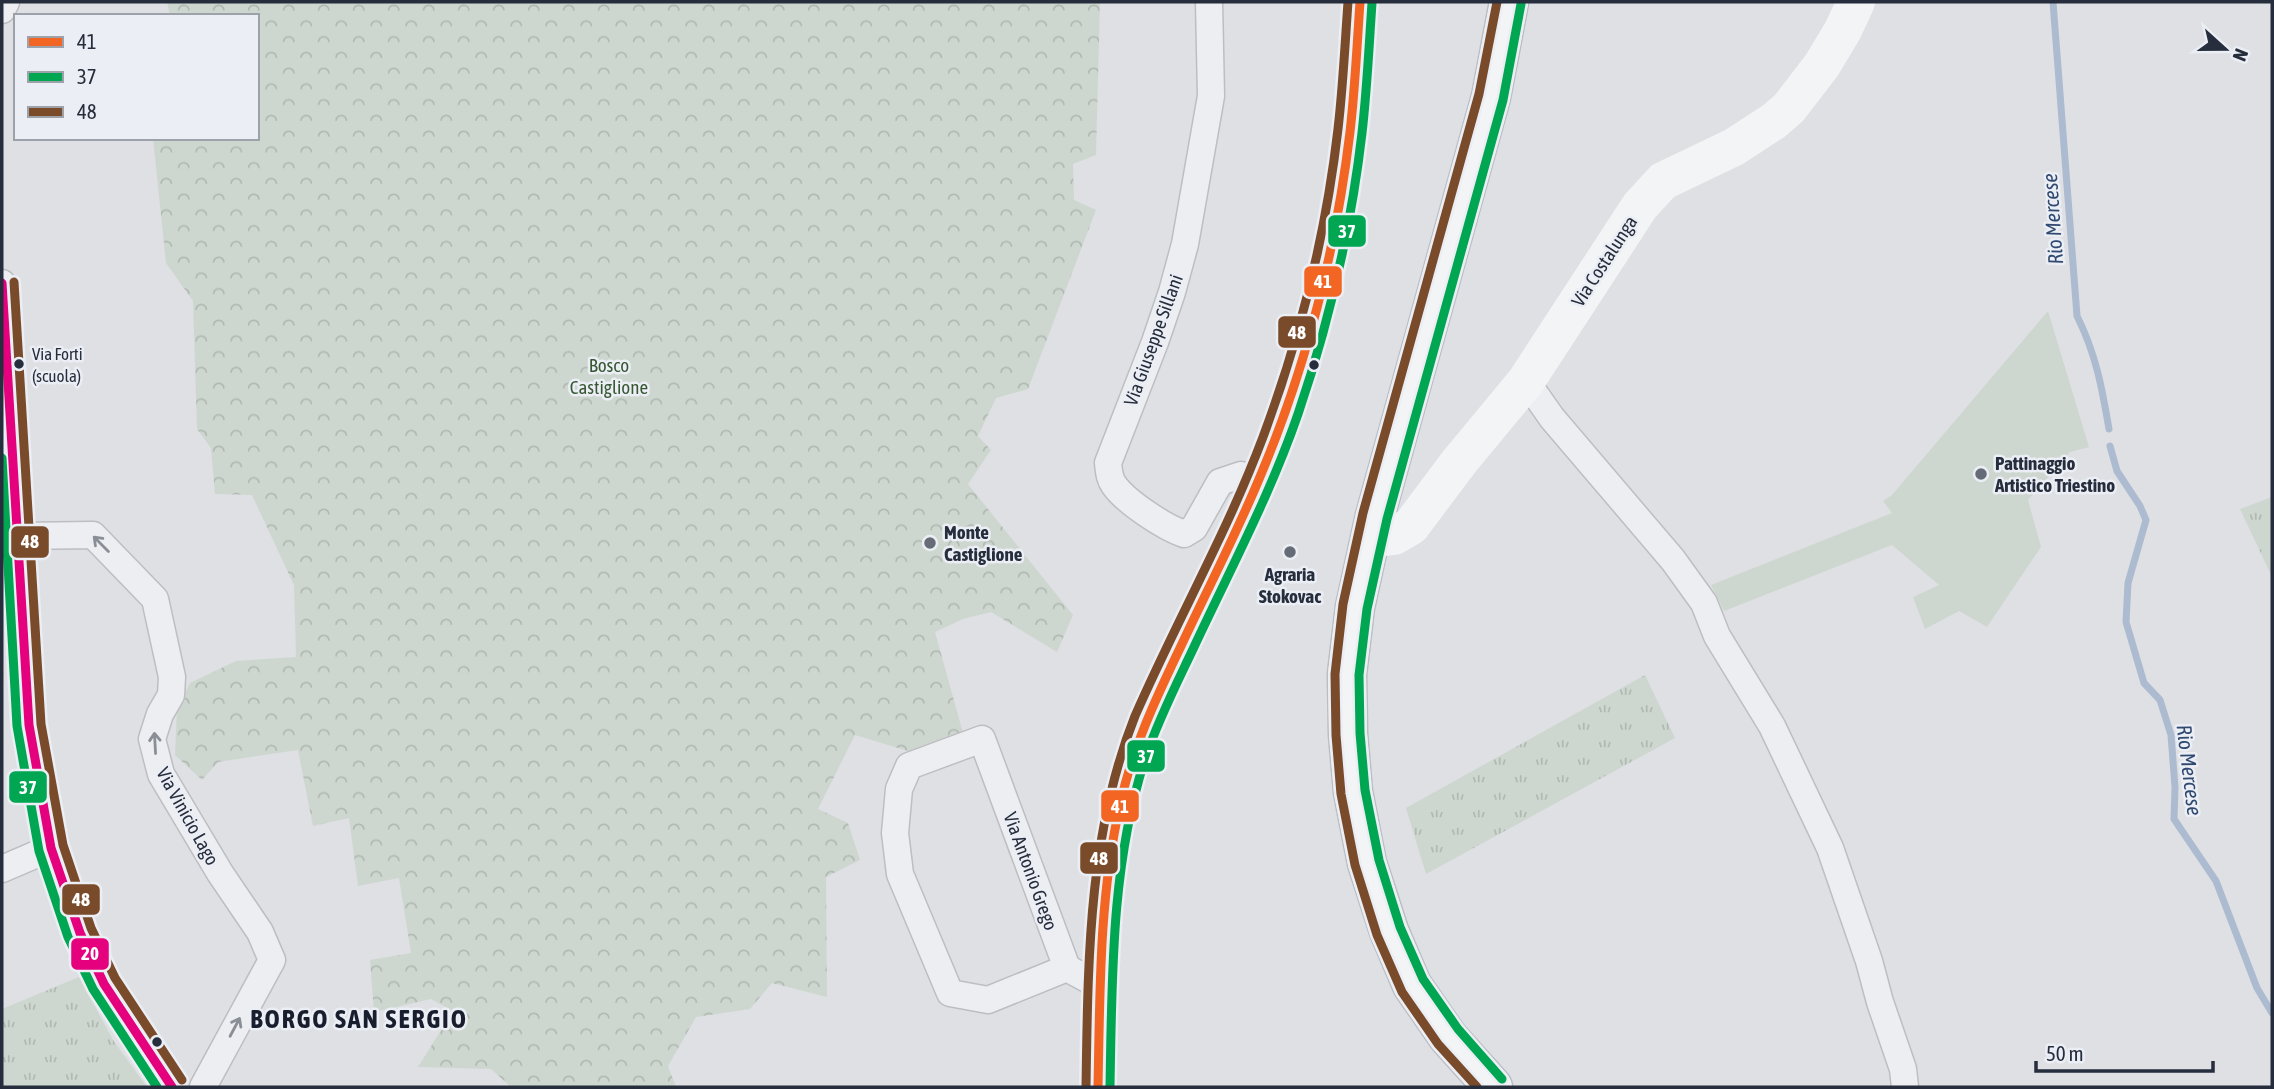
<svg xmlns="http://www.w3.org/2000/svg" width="2274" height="1089" font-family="'Asap Condensed',sans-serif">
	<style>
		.grass { fill: url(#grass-tufts) }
		.forest { fill: url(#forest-crowns) }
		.pitch { fill: #ced7cf }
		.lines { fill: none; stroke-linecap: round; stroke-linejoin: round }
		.stream { stroke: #acbbd0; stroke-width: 7 }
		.street-casing { stroke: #bdbec2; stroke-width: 29 }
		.primary-casing { stroke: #babdc2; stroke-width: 41 }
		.street { stroke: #edeef1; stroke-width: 26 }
		.secondary { stroke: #f2f4f5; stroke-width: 38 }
		.primary { stroke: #f2f4f5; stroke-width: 38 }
		.bus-1-casing { stroke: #ebeef4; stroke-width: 14 }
		.bus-2-casing { stroke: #ebeef4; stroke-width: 14 }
		.bus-3-casing { stroke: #ebeef4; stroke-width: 14 }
		.bus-4-casing { stroke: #ebeef4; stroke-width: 14 }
		.bus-1 { stroke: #f26522; stroke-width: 9 }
		.bus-2 { stroke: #00a651; stroke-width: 9 }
		.bus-3 { stroke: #7a4b2a; stroke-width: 9 }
		.bus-4 { stroke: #e5007d; stroke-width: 9 }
		.oneway { stroke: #8a8e96 }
		.bus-dot { fill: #262d3c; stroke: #ebeef4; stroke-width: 2.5 }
		.poi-dot { fill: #666c77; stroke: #ebeef4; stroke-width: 2.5 }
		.labels { text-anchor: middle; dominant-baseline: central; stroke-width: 5; stroke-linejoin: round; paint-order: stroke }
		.bus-label { font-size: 17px; fill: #262d3c; stroke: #ebeef4; text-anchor: start }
		.street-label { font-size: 19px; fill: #262d3c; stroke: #ebeef4 }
		.park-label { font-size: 19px; fill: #385833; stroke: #ebeef4 }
		.poi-label { font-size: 19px; font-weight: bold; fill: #262d3c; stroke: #ebeef4; text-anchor: start }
		.water-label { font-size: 21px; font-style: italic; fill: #304970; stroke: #ebeef4 }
		.district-label { font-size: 26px; font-weight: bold; letter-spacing: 2px; fill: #181e2d; stroke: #ebeef4 }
		.line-badge { stroke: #ebeef4; stroke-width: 2.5 }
		.badge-label { font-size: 19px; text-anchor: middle; font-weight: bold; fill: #fff }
	</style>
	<defs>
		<pattern id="grass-tufts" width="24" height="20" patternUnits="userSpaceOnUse" patternTransform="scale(1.75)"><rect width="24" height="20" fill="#ced7cf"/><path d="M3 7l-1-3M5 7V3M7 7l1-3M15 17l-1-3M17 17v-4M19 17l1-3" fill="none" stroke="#b1b9b3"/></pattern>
		<pattern id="forest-crowns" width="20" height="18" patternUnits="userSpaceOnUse" patternTransform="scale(1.75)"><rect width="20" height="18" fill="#ced7cf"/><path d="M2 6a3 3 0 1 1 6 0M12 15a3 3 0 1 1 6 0" fill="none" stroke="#b1b9b3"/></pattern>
	</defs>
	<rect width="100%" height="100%" fill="#dee0e4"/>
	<path class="grass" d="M2272,497V577L2240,509Z
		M1645,675L1675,738L1426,874L1406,808Z
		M79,977L113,1040L147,1087H2V1009Z"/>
	<path class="forest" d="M167,2H1100L1096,155L1073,164L1074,200L1096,210L1028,389L996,398L978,436L991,450L968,484L1073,615L1057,652L991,612L963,619L935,632L963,733L908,751L855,735L818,809L848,823L860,860L826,877L827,997L772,983L750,1009L696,1017L668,1066L676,1087H511L491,1069L418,1067L453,1011L431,999L374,1012L370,960L411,953L399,878L358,886L349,818L313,826L298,750L218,762L202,780L175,755L177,710L190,683L236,661L296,657L294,585L252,495L215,494L211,448L197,429L193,301L166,263L153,138H257V16H170Z"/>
	<path class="pitch" d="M2048,311L2089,447L2070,452L2028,500L2041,547L1987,627L1959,611L1925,629L1913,597L1939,585L1892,545L1724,611L1711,585L1892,513L1883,501L1892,495Z"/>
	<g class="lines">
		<path class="stream" d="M2053,2L2077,316C2096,354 2102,388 2109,429
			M2110,446L2117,471L2140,506L2146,520L2128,583L2126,622L2144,683L2160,700L2171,735L2175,787L2174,819L2216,881L2257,988L2272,1013"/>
		<defs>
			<path id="street" d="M1209,2L1211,96L1185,244L1172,292L1155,342L1108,463C1109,471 1109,478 1114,485C1126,502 1164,527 1184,534L1194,528L1220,482L1241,475L1259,480
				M2,10L6,2
				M2,283L12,422L29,725L51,848L80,933L104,984L172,1087
				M1526,381L1552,418L1673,560L1704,603L1717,636L1772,726L1830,848L1869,961L1880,1002L1903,1069L1905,1087
				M18,536L93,535L155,599L172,677L171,695L160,714L152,739L161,774L220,873L260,932L272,960L203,1087
				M2,869L51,848
				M1067,968L988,1000L950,993L900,874L895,833L899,789L909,766L982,739L1067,968L1100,986
				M1098,1087C1100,984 1099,866 1130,766C1142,725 1162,686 1181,646C1217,569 1257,494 1285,413C1315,327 1335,239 1348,149C1355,100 1356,50 1360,2"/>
			<path id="primary" d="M1493,1087L1448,1037L1412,985L1389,931L1367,863L1353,792L1348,734L1347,674L1355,607L1375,516L1491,97L1509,2"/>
		</defs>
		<use href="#street" class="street-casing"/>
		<use href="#primary" class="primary-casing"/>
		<use href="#street" class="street"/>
		<path class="secondary" d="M1370,539L1394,536L1411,526L1459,462L1526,381L1640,206L1663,181L1734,147L1774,121L1789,108L1822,65L1843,30L1856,2"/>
		<use href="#primary" class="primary"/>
		<defs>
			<path id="bus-1" d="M1098,1087C1100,993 1099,897 1120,805C1132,749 1156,698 1181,646C1208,588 1238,531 1262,472C1307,364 1336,248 1350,132C1355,89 1357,45 1360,2"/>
			<path id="bus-2" d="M2,458L17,726L39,851L68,937L93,989L157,1087
				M1502,1079L1458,1029L1423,979L1400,927L1379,860L1365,790L1360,733L1359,675L1367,609L1387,519L1503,100L1521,4
				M1110,1087C1112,977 1111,862 1146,756C1159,718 1177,683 1194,647C1230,570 1270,495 1298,414C1329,323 1351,228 1362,133C1367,90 1369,46 1372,3"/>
			<path id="bus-3" d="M14,282L41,724L63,845L91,928L115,978L182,1080
				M1086,1087C1088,962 1088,834 1135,716C1176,622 1227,533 1263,437C1300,338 1326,233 1338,129C1343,86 1345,44 1348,2
				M1477,1087L1438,1044L1402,992L1377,935L1355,865L1341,794L1336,735L1335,674L1343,604L1363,513L1479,94L1497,2"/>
			<path id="bus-4" d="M2,283L29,725L51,848L80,933L104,984L172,1087"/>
		</defs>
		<use href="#bus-1" class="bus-1-casing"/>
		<use href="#bus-2" class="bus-2-casing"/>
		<use href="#bus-3" class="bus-3-casing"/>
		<use href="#bus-4" class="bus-4-casing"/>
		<use href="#bus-1" class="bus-1"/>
		<use href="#bus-2" class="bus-2"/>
		<use href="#bus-3" class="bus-3"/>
		<use href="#bus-4" class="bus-4"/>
	</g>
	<defs><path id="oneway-shaft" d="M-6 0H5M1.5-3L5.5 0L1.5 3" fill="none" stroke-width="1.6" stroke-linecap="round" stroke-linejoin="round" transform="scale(1.75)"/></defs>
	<g class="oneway">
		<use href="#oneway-shaft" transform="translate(101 544) rotate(-135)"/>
		<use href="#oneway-shaft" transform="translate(155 743) rotate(-93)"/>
		<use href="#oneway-shaft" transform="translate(235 1027) rotate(-62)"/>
	</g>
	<g class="bus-dot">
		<circle cx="19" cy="364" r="6"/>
		<circle cx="1314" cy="365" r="6"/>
		<circle cx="157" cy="1042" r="6"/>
	</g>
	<g class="poi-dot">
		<circle cx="1981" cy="474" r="7"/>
		<circle cx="930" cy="543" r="7"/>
		<circle cx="1290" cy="552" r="7"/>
	</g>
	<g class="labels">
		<g class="bus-label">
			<text x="32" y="354">Via Forti<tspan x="32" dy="22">(scuola)</tspan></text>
		</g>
		<g class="street-label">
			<text transform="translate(1604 261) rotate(-57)">Via Costalunga</text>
			<text transform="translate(1153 340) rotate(-70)">Via Giuseppe Sillani</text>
			<text transform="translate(188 816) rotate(61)">Via Vinicio Lago</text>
			<text transform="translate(1031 871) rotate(70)">Via Antonio Grego</text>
		</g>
		<g class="park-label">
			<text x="609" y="365">Bosco<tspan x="609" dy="22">Castiglione</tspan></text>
		</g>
		<g class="poi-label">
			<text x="1995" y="463">Pattinaggio<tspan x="1995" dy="22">Artistico Triestino</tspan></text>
			<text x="944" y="532">Monte<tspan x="944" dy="22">Castiglione</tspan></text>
			<text x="1290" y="574" text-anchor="middle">Agraria<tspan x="1290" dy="22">Stokovac</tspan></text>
		</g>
		<g class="water-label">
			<text transform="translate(2052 219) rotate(-94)">Rio Mercese</text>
			<text transform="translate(2190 770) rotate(83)">Rio Mercese</text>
		</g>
		<g class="district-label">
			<text x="359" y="1019">BORGO SAN SERGIO</text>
		</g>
	</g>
	<g class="line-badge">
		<rect x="1327" y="214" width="40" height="34" rx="7" fill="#00a651"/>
		<rect x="1303" y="265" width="40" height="33" rx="7" fill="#f26522"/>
		<rect x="1277" y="315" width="40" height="34" rx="7" fill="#7a4b2a"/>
		<rect x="10" y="525" width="40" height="34" rx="7" fill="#7a4b2a"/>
		<rect x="1126" y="739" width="40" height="34" rx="7" fill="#00a651"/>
		<rect x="8" y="770" width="40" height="34" rx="7" fill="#00a651"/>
		<rect x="1100" y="789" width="40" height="34" rx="7" fill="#f26522"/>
		<rect x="1079" y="841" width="40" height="34" rx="7" fill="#7a4b2a"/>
		<rect x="61" y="883" width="40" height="33" rx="7" fill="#7a4b2a"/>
		<rect x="70" y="937" width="40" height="34" rx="7" fill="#e5007d"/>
	</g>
	<g class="badge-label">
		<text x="1347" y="238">37</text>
		<text x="1323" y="288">41</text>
		<text x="1297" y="339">48</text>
		<text x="30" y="548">48</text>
		<text x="1146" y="763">37</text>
		<text x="28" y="794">37</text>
		<text x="1120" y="813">41</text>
		<text x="1099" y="865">48</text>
		<text x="81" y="906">48</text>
		<text x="90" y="960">20</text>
	</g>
	<rect width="2274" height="1089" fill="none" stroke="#262d3c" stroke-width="7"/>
	<rect x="14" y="14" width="245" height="126" fill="#ebeef4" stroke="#9ca1aa" stroke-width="2"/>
	<rect x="28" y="37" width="35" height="10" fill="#f26522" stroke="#9ca1aa" stroke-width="2"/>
	<text x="77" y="49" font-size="21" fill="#262d3c">41</text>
	<rect x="28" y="72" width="35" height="10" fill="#00a651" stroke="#9ca1aa" stroke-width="2"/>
	<text x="77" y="84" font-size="21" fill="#262d3c">37</text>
	<rect x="28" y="107" width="35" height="10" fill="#7a4b2a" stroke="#9ca1aa" stroke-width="2"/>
	<text x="77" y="119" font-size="21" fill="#262d3c">48</text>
	<g transform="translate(2225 49) rotate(111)" stroke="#ebeef4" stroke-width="5" paint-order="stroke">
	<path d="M0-5L12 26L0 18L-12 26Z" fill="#262d3c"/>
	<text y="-10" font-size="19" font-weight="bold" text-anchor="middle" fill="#262d3c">N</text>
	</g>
	<path d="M2036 1061v10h177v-10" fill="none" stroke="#262d3c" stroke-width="3.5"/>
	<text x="2046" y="1061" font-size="21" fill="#262d3c" stroke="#ebeef4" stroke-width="5" paint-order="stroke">50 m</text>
</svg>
